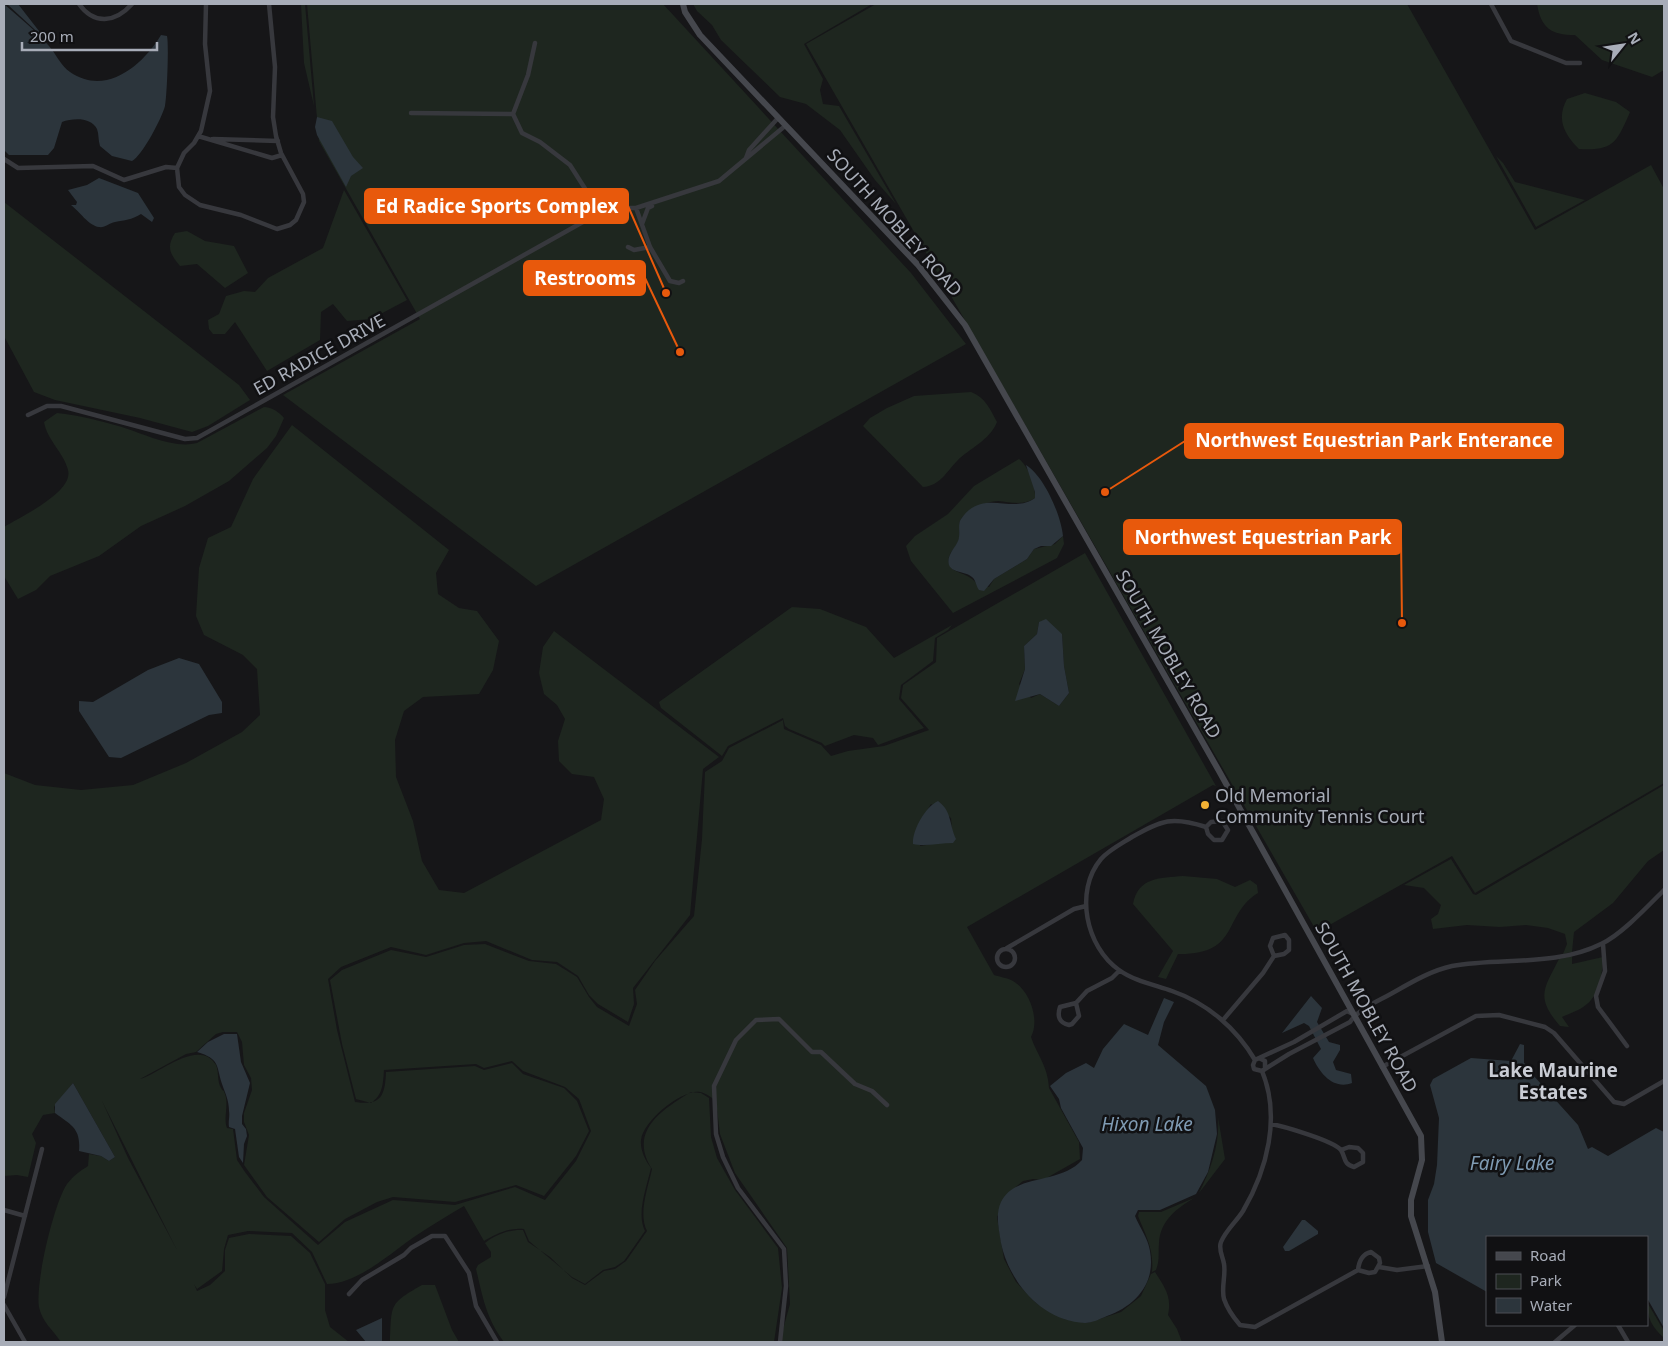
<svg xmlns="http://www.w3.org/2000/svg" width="1668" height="1346" font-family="'Noto Sans',sans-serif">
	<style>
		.green { fill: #1e261f; fill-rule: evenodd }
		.water { fill: #2c353c }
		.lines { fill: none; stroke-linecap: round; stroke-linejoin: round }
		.street { stroke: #37383d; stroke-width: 4.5 }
		.secondary { stroke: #45474d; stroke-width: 6 }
		.poi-dot { fill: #f2b134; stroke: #111113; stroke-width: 2 }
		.labels { text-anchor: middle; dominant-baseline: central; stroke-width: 5; stroke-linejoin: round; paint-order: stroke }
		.street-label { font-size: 18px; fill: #a8adb8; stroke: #111113 }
		.poi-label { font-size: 18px; fill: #a8adb8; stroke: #111113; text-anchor: start }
		.neighbourhood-label { font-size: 19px; font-weight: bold; fill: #c9ccd4; stroke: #111113 }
		.water-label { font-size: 19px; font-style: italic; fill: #7f9bb3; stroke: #111113 }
		.leader { fill: none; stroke: #e8590c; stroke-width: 2 }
		.callout-dot { fill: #e8590c; stroke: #111113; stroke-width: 2 }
		.callout { fill: #e8590c; stroke: #e8590c; stroke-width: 2 }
		.callout-label { font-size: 19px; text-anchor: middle; font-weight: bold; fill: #fff }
	</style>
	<rect width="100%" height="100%" fill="#161618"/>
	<path class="green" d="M301,4H305L314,106L304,63Z
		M307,4H663L911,273L966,344L536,586L283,395L420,319L319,141Z
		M693,4H872L804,44L823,79L820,90L823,104L839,106L896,204L875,180L840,130L806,104L780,97L721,40L712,25L697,11Z
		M876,4H1407L1535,230L1651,165L1664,189V783L1475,893L1452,856L1317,932L806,44Z
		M1537,4H1664V70L1652,77L1602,60L1575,35C1551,35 1541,28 1537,4Z
		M1585,93L1616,102L1630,112C1617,142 1614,151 1579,149C1564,134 1556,119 1567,99Z
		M1496,156L1503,163L1515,182L1585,200L1536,227Z
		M344,190L407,300L371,319L347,321L333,304L321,312L320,340L267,371L235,322L225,334H213L209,329L208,320L219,314L226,296L244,291L255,292L268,278L323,248Z
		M4,202L239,385L250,400L208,426L192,432L140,418L55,400L34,392L4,336Z
		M187,231L205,241L234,246L248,273L225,288L197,264L180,266C170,254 166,247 175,233Z
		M971,392C985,397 990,409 997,422C990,440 970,448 957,461C947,471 940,486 923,487L863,426L870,418L887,408L914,396Z
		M264,407C272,407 279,412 284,418L276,436L267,448L229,481L185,506L141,526L99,556L50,576L36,590L18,599L4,576V527C20,517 74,492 68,470C64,453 47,440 44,422L57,413C79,415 100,421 122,427C144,434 174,449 197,443Z
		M292,425L449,550L436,573L438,594L459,608L477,611L499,641L493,670L479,694L423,697L404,711L395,740L396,777L413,821L422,861L439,890L464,893L601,820L604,799L594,777L572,774L559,761L558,741L565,719L557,705L544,694L539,673L543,647L554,631L719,757L703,769L690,915L633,988L634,1004L628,1022L598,1004L589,995L578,976L557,962L532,960L486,941L464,943L426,955L391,947L341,967L328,979L337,1030L355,1102C381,1106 385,1096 386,1072L475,1066L484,1070L512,1063L523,1074L564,1088L577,1101L589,1131L576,1156L544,1196L516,1185L455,1202L393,1197L377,1202L345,1219L319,1242L267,1197L244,1165L249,1135L244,1122V1113L252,1090L251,1078L244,1065L242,1042L237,1032H223L216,1034L196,1052L186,1054L140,1079C159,1074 199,1037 216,1065C219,1072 217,1081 221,1088C224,1093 223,1088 225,1094C229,1105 223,1118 227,1128L233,1129L237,1160L245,1172L264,1197L318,1245L345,1222L393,1200L455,1205L515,1187L545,1200L576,1161L591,1131L579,1099L565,1087L523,1071L512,1061L484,1068L476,1064L384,1070C383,1084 383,1095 371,1103L356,1099L342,1044L330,980L342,970L391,950L426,957L464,945L485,944L529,961L556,964L577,977L589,997L597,1007L629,1026L637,1004L635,990L655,961L694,916L702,839L705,772L722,761L729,748L783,720L784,729L821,745L831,756L848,751L884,746L929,730L901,698L903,685L936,662L937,638L1085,553L1216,786L1213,785L967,927L994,975C1000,977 1008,978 1013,981C1030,991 1040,1020 1031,1037C1037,1055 1048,1066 1049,1088L1079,1142L1080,1159L1043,1180L1033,1179L1023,1181L1012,1190L997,1217L1004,1259L1016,1282L1036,1303L1064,1319L1087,1323L1121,1312L1141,1296L1151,1274L1155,1272C1165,1288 1172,1296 1168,1315L1177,1329L1182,1342H782V1333L790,1304L787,1248L735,1173L720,1134L716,1101C712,1098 706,1093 700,1092C682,1089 643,1121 641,1140C640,1150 645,1160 651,1168C647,1186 636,1214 645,1231L624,1261L615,1267L603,1270L585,1284L572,1277L529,1241L524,1229C510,1227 495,1234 484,1241L464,1206C447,1216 430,1226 414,1237C391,1253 357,1284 327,1284L312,1252L292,1233L248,1231L228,1235L224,1249L222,1271L197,1289L194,1284L197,1291L210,1285L225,1271V1250L229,1238L249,1234L291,1236L310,1253L325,1284V1310L330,1327L349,1342H61C53,1330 42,1322 39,1307C35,1283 54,1203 67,1184C73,1176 80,1171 88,1166L89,1154L101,1156L109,1161L115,1157L73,1083L54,1107L55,1113L43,1115L32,1134L36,1143L28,1177L17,1175L4,1176V773L35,785L81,790L133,785L186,763L242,732L260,715L257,669L243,655L204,635L196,616L199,568L208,538L231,527L253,479ZM1039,622L1062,634L1064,666L1069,693L1059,706L1040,694L1031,698L1019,684L1025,669L1024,646L1037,634ZM931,804L951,818L953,843H938L920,846L924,816ZM102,1101L177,1250L128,1158Z
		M1019,459C1028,466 1036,486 1035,498C1024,506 1010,502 998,501C987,501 967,510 961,519C957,525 961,534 958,542C954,550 945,556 950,566C953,573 969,573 977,584L989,587L994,579L1027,559L1034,549L1055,544L1063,536L1064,544L1057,558L953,613L911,561L906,546L915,536L948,514L974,486Z
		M792,607L820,609L866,627L894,658L952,625L948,630L935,638L933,661L901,685L899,699L924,728L878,745L873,738L854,735L825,746L822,743L789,729L785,726L783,718L728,746L722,756L661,708L659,702Z
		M1664,785V850L1648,861L1613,903L1574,932L1572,952L1563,954L1567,944L1565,934L1548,928L1526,925L1500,927L1467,925L1433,929L1431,919L1438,914L1441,905L1424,888L1404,885L1451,859L1473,894L1476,895Z
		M1183,876L1217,879L1235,887L1250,880L1257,885L1258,893C1222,915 1241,955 1178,954L1166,979L1158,977L1173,951L1133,904C1138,877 1160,878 1183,876Z
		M1572,956V964L1603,957C1603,971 1599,995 1587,1004C1581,1010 1570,1013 1562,1017L1569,1027L1560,1026C1535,997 1544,989 1559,959Z
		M691,1092L701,1093L709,1098L711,1137L717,1158L735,1190L778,1248L782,1288L774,1342H504C486,1318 483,1298 476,1269L478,1265L491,1257V1252L485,1243C495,1235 510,1229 523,1230L528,1242L550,1257L572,1278L585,1285L604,1271L615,1269L626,1261L647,1231C638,1213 648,1188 652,1169C628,1132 661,1110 691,1092Z
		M1218,1117L1225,1159L1199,1193C1211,1169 1220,1144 1218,1117Z
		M1194,1198C1177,1208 1160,1221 1159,1243C1158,1253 1160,1260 1156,1270L1152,1272C1154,1249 1146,1236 1138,1216L1139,1212H1161Z
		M422,1285H435L452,1330L459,1342H390C392,1305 388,1304 422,1285Z
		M1647,1302L1664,1331V1338C1652,1327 1647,1318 1647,1302Z"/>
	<path class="water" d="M4,4C20,18 35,30 49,46C56,54 61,66 70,72C106,97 143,65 161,35L167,36C169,44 167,96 165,106C162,118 142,156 132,161L112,156L100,146C98,140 99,134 97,129C91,117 73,118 62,122L54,148L48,155H9L4,150Z
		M7,4H18L46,40Z
		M317,117L332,121L353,157L363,168L351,176L346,187L317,135L315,127Z
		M99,178L138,193L154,218L152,222L141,214C131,220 125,220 115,222C109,223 105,228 99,227C89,226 79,211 71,205H76L77,202L68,190L87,185Z
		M1026,465C1044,476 1061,515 1063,536L1051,546H1041L1034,549L1027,559L994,579L984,591L979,590C976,586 976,580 972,577C965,571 952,573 949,565C946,556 955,548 958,541C961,533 957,525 961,519C983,487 1012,515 1035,498V492Z
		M1046,619L1062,634L1064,666L1069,693L1059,706L1040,694L1015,701L1025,669L1024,646L1037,634L1039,622Z
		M179,658L199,664L222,702V713L209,715L121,758L109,757L79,711V701L93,702L148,670Z
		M938,801C952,811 949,824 956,839L953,843C940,843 925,847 913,844C912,831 925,807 938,801Z
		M1311,996L1322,1008L1317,1022L1329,1042L1340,1045V1050L1333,1062L1336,1070L1351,1074L1352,1083C1334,1090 1320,1074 1313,1058L1321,1049L1309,1026L1304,1023L1282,1033Z
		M1164,998L1174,1002L1164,1022L1158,1045L1206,1086L1215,1110L1217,1134L1208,1172L1196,1194L1160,1210H1138L1135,1216C1140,1228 1148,1238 1150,1251C1156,1284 1135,1306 1107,1316C1100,1319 1092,1323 1085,1323C1042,1321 1009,1282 1001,1243C999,1229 995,1215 1001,1202C1015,1173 1060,1185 1082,1160L1083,1148L1061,1108L1059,1099L1050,1086L1066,1073L1086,1063L1094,1068L1103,1049L1124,1024L1148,1035Z
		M224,1034H237L241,1062L250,1083L242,1116V1124L246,1129L247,1136L244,1144L243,1163L239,1157L235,1129L229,1127C228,1121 230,1117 229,1111C229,1100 225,1093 222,1084C216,1065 220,1059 197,1052L208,1042Z
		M1520,1044L1524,1045V1063L1532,1069L1533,1075L1578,1125L1588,1149L1592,1147L1608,1156L1656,1128L1664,1132V1328L1647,1298V1237H1487V1292L1436,1263L1428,1232V1200L1434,1184L1437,1165L1439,1118L1430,1085L1433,1079L1471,1058L1511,1061Z
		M73,1083L115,1157L109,1161L101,1156L79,1151C81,1128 71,1125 55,1113V1104Z
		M1302,1220H1305L1318,1231V1234L1289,1251H1285L1283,1247Z
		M382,1318V1342H366L356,1330Z"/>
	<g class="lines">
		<path class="street" d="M79,4C94,25 115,23 132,4
			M206,4L205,44L210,91L201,131L194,143L184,153L177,168L179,187L185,195L200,205L241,215L277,229L290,225L296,220L304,202L303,194L281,153L276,136L273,117L275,67L269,4
			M1491,4L1511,41L1566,63H1580
			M535,43L528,75L513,114L522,133L540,142L570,165L591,198L608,208H636L719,181L785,126
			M411,113L513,114
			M198,136L272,158L282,155
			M213,139L278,141
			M746,158L749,150L778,118
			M4,159L18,168L93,166L124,180L166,167L177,168
			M636,208L650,247L670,281L679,283L683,281
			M642,224L648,208L652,206
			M628,247L634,250L650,247
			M28,415L47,406H61L185,439L197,438L608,208
			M1206,827L1211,822L1222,821L1228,830L1222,840H1214L1208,834L1206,827C1172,816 1162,820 1132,837C1121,844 1109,850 1101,859C1074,891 1086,947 1119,970C1134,981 1155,985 1172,991C1207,1003 1236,1028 1255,1060
			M1603,944L1605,971L1596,996L1598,1007L1627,1046
			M1007,948L1074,909L1086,906
			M997 958a9 9 0 1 1 18 0a9 9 0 1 1-18 0Z
			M1076,1003L1079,1016L1072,1024L1069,1025C1059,1023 1057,1016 1060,1007L1076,1003L1087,991L1112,978L1119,971
			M1223,1020L1263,973L1274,956L1284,954L1289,950V940L1285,935L1273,938L1270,946L1274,956
			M1259,1058L1294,1042L1347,1011L1353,1014
			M1382,1067L1476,1016L1499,1015L1545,1027L1554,1033L1614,1102L1624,1104L1664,1081
			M1265,1069V1061L1259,1058L1255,1060L1253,1065L1254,1069L1262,1071L1289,1054L1350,1022C1358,1010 1374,1003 1387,996C1407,985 1429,971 1452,966C1501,957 1555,967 1601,944C1621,935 1648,906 1664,890
			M1262,1071C1281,1117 1267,1170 1243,1211C1236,1222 1226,1230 1221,1242C1218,1249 1223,1257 1224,1264C1226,1275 1221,1288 1224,1299C1227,1308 1234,1318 1240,1325L1255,1327L1358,1270L1369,1273L1375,1272L1380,1263L1379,1258L1371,1252C1362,1254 1359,1261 1358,1270
			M1271,1124C1283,1126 1334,1141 1341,1150C1346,1158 1343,1164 1354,1167L1363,1162V1153L1358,1148L1349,1147L1341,1150
			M4,1210L25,1216
			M1379,1267L1397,1270L1428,1266
			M349,1294L362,1280L404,1255L411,1248L432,1236H445L469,1273L476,1306L497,1342
			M4,1297L42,1149
			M4,1305L25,1342
			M1618,1325L1628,1342
			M780,1342L786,1286L784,1249L738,1188L723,1157L716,1134L714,1086L736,1040L756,1020L779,1019L812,1052H821L855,1084L872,1091L887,1105
			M1555,1342L1575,1325"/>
		<path class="secondary" d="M683,4L685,12L700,35L918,265L965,325L1219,771L1421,1136L1422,1160L1411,1200V1216L1435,1292L1442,1342"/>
	</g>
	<circle class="poi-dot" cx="1205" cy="805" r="5"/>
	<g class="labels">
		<g class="street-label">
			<text transform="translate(895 222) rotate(48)">SOUTH MOBLEY ROAD</text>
			<text transform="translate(319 354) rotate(-29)">ED RADICE DRIVE</text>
			<text transform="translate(1169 654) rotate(60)">SOUTH MOBLEY ROAD</text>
			<text transform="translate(1367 1007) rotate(61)">SOUTH MOBLEY ROAD</text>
		</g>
		<g class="poi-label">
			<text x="1215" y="795">Old Memorial<tspan x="1215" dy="21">Community Tennis Court</tspan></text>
		</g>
		<g class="neighbourhood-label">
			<text x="1553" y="1070">Lake Maurine<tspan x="1553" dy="22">Estates</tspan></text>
		</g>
		<g class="water-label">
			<text x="1147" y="1124">Hixon Lake</text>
			<text x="1512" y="1163">Fairy Lake</text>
		</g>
	</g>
	<path class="leader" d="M666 293L628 206M680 352L645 278M1105 492L1185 441M1402 623L1401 537"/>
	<g class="callout-dot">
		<circle cx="666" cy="293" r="5"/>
		<circle cx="680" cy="352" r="5"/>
		<circle cx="1105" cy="492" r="5"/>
		<circle cx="1402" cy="623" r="5"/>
	</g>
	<g class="callout">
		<rect x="365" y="189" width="263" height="34" rx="5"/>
		<rect x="524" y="261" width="121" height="34" rx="5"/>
		<rect x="1185" y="424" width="378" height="34" rx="5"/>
		<rect x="1124" y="520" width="277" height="34" rx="5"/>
	</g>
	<g class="callout-label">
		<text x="497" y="213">Ed Radice Sports Complex</text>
		<text x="585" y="285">Restrooms</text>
		<text x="1374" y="447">Northwest Equestrian Park Enterance</text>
		<text x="1263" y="544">Northwest Equestrian Park</text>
	</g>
	<rect width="1668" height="1346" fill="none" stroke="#a8adb8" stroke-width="10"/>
	<rect x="1486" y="1236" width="162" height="90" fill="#111113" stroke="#4d4f55"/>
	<rect x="1496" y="1252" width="25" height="8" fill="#45474d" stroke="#4d4f55"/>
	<text x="1530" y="1261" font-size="15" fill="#a8adb8">Road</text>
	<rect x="1496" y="1274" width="25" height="15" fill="#1e261f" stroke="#4d4f55"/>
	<text x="1530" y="1286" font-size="15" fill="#a8adb8">Park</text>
	<rect x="1496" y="1298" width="25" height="15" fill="#2c353c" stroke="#4d4f55"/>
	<text x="1530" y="1311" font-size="15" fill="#a8adb8">Water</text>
	<g transform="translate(1623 45) rotate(60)" stroke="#111113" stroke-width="4" paint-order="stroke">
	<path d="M0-4L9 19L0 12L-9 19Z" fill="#a8adb8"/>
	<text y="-8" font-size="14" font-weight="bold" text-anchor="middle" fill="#a8adb8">N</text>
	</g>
	<path d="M22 42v8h135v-8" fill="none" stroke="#a8adb8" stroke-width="2.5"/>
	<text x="30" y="42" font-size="15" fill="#a8adb8" stroke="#111113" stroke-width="4" paint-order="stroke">200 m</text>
</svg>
